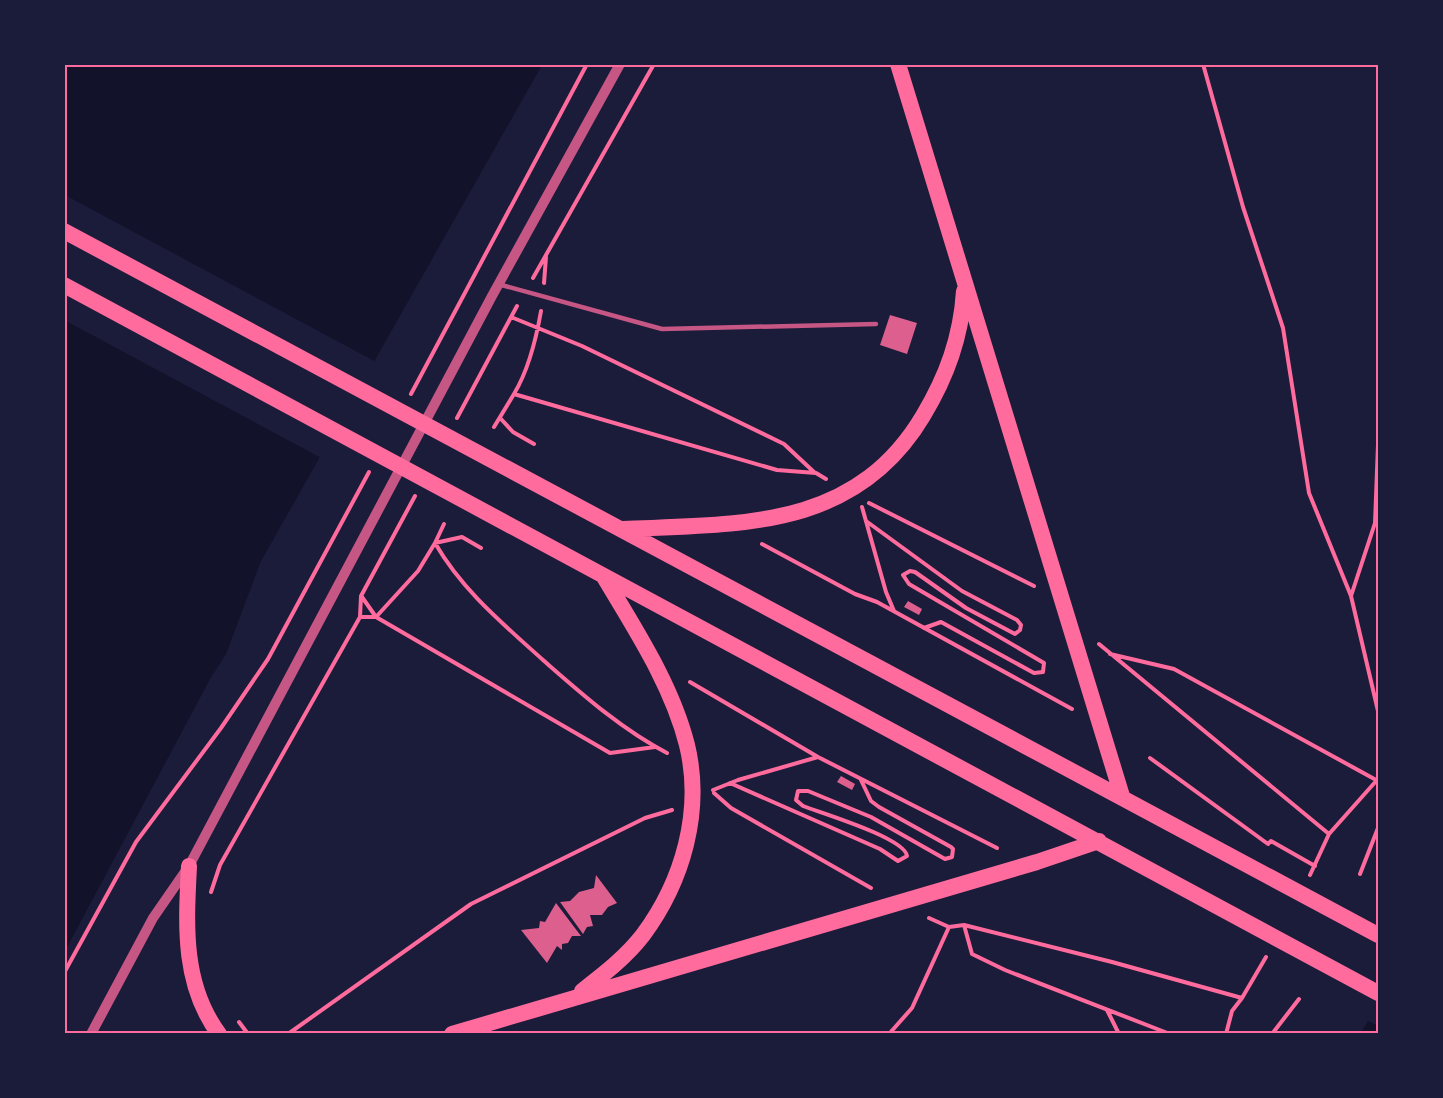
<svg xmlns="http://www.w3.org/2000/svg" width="1443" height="1098" font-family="'Noto Sans',sans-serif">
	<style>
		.water { fill: #12122b }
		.pier { fill: #1b1b3a }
		.building { fill: #dd5f8e }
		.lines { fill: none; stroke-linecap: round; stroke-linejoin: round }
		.path { stroke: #ff6b9d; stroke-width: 4 }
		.service { stroke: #c65784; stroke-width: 4.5 }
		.tertiary { stroke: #c65784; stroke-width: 10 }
		.trunk { stroke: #ff6b9d; stroke-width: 16 }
		.neatline { fill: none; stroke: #ff6b9d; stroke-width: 2 }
	</style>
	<rect width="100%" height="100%" fill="#1b1b3a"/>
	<path class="water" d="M65,65H542L261,561L226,654L210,679L65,951Z
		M1378,1005V1033L1360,1034Z"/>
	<path class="pier" d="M65,195L378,363L323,459L64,320Z
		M1378,1002V1026L1366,1020Z"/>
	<path class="building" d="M890,315L917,323L907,354L880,345Z
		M908,601L922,609L919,615L904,607Z
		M841,776L855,784L852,790L837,782Z
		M596,875L617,903L608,907L602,915H590L593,926L587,927L583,934L560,902L570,901L579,892L594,888Z
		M556,903L581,936H572L568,943L562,944V950L557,946L547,963L521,930L539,928L540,921L545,922Z"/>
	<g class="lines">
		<path class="path" d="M1203,64L1243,207L1283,328L1309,493L1351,596
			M533,278L654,64
			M544,283L546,257
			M511,317L582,346L784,444L815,473
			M411,394L587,64
			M514,394C529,369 536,340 541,311
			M457,418L517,306
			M501,419L513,432L534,444
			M494,427L514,394L777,470L816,473L826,479
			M1378,445L1375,523L1351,596L1378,711
			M869,503L1034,586
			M862,507L886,592L894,611
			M866,521L962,591L1017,620L1021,625L1020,630L1015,634L966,608L915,572L910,571L903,575L909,584L1044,663L1043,672L1034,673L941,622L924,628
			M444,524L435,543C462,590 502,623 543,660C582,694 621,729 667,753
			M762,544L855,594L877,602L1072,709
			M362,597L376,617L610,753L655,747
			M360,617L361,596L415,496
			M1099,644L1329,834L1310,875
			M1110,654L1174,669L1378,781
			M690,682L818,757L997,848
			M1150,758L1268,844L1271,841L1315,866
			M730,783L880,849L898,861L907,856C905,838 821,813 803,806L796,800L798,791H808L871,817L945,859L952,857L953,849L951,847L879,807L871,801L861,780
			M713,790L738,780L818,757
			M714,793L731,808L871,888
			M1329,834L1377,780
			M1360,874L1378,828
			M211,892L220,865L360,617H376L418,571L435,543L462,537L481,548
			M929,918L949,927L964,925L1112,962L1242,998L1266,957
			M964,925L972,954L1005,970L1170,1034
			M64,973L136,842L221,728L268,659L369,472
			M1107,1010L1119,1034
			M239,1022L248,1034
			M288,1034L471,904L645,818L672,810
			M889,1034L912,1008L949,927
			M1226,1034L1232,1011L1242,998
			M1272,1034L1299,999"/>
		<path class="service" d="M498,284L662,329L876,324"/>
		<path class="tertiary" d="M91,1034L153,918L189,866L492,296L620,64"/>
		<path class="trunk" d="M898,64L1122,796
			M64,231L1378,935
			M64,285L1378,993
			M623,529C740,524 855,530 923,416C947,376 961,337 964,291
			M189,866C186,925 182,984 219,1034
			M582,991C604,974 626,957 643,935C683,881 703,811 687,745C672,685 635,629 604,577
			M452,1034L1037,862L1099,841"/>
	</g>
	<rect width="1443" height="1098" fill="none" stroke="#1b1b3a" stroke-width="132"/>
	<rect x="66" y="66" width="1311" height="966" class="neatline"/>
</svg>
